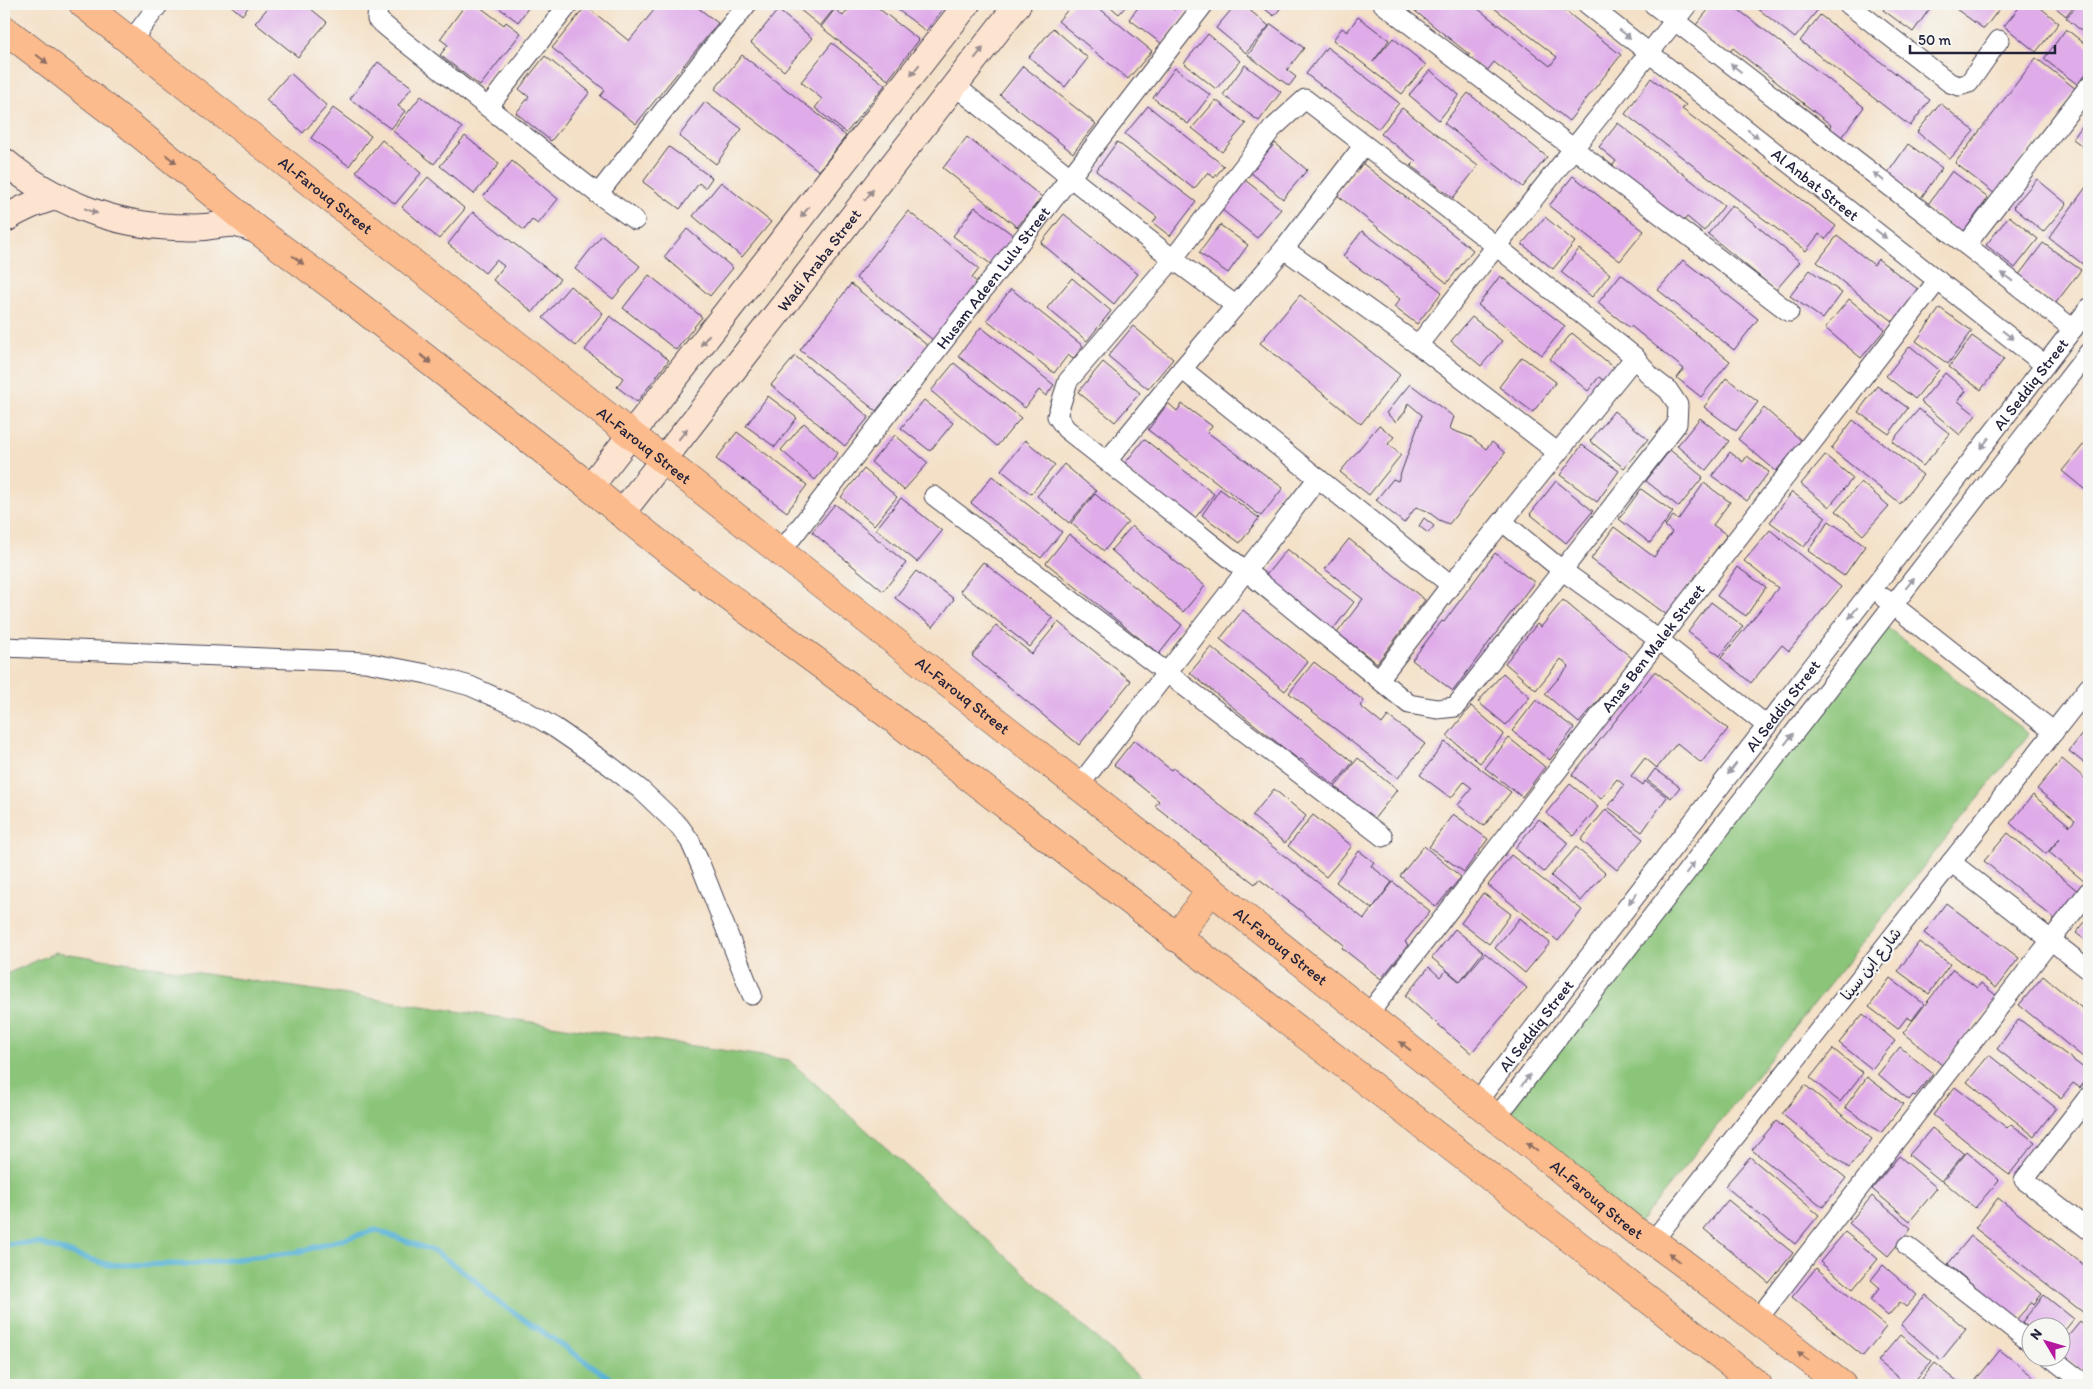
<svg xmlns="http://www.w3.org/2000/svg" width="2093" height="1389" font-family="Itim,'Playpen Sans Arabic',sans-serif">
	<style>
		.green { fill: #8bc579; stroke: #56745a }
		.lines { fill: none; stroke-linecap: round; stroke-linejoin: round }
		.stream { stroke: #58b2d6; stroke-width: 5.5 }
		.building { fill: #dfabe9 }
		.street-casing { stroke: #423e50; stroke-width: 21 }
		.secondary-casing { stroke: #423e50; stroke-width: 28 }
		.primary-casing { stroke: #423e50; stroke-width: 29 }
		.street { stroke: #fff; stroke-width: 19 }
		.secondary { stroke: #fde4d1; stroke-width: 26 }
		.primary { stroke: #fbbb8c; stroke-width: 28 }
		.oneway { fill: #9c9ca7 }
		.oneway2 { fill: #9a8d8e }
		.oneway3 { fill: #8e6e64 }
		.labels { text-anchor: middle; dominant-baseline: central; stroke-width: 4.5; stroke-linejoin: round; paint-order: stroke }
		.street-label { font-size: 16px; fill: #22223b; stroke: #f6f6f2 }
	</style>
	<rect width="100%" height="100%" fill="#f6f6f2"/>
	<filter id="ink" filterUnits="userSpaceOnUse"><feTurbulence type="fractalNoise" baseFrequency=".02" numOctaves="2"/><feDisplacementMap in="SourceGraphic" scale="10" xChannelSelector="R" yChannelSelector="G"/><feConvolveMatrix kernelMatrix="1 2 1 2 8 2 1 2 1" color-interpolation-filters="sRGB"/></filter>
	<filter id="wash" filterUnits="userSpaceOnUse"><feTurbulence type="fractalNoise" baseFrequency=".0096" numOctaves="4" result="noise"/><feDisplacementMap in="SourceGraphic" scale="20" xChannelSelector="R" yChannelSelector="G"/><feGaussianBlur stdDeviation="1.12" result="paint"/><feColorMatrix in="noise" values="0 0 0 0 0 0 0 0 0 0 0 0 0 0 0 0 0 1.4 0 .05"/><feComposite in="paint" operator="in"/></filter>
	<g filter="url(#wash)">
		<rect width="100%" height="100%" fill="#f4e0c6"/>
		<path class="green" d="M1880,622L2029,734L1634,1230L1496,1118Z
			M56,952L789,1060L1148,1385H4V975Z"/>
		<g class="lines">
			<path class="stream" d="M4,1244L38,1243L109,1265L194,1264L298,1252L376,1230L436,1252L475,1280L490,1296L620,1385"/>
		</g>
		<g id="blocks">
			<path class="building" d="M229,4H251L242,15Z
				M271,4H305L327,22L298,57L255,23Z
				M466,4H476L504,25L506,22L521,33L480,86L440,55L448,45L440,39Z
				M494,4H531L518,22Z
				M659,4H693L718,23L636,124L600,96L605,90L552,48L586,6L629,41Z
				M793,4H838L820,26Z
				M853,4H873L919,40L888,80L821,27L835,9L843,16Z
				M890,4H947L926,31Z
				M1073,4H1094L1152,51L1128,79L1058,21Z
				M1107,4H1128L1119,14Z
				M1141,4H1166L1174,10L1178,4H1183L1189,8L1162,44L1129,19Z
				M1236,4H1242L1269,26L1246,53L1216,28Z
				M1258,4H1284L1274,16Z
				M1421,4H1472L1550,66L1557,57L1489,4H1557L1621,55L1569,121L1494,62L1486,72L1468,58L1470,55L1415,11Z
				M1713,4H1731L1864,107L1839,140L1826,131L1831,125L1733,48L1730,52L1696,25Z
				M1752,4H1816L1820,7L1795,38Z
				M1888,4H1933L1913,32L1883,10Z
				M1949,4H2003L1984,29Z
				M2022,4H2036L2059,23L2036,52L2004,26Z
				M2051,4H2075L2066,16Z
				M2078,4H2089V37L2066,18Z
				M778,10L812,38L784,71L751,43Z
				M1820,15L1930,100L1910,126L1800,41Z
				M1358,17L1389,40L1373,62L1393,38L1426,65L1402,94L1333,40L1342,28L1347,32Z
				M1271,24L1304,48L1287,70L1296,77L1289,86L1248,55Z
				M1053,28L1088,58L1065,87L1029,57Z
				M2066,29L2089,47V69L2078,85L2044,59Z
				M1208,34L1240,61L1216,89L1184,63Z
				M832,43L885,85L846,133L815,108L822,99L801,82Z
				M1327,47L1399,103L1378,129L1306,74Z
				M742,55L846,136L819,171L715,89Z
				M545,56L590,92L551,141L516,113L529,97L519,89Z
				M2036,58L2076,89L1995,194L1955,163Z
				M378,62L412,87L398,106L405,111L391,129L350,99Z
				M1245,65L1281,92L1259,121L1223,95Z
				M1023,66L1096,124L1073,153L1000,95Z
				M1175,68L1210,95L1188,124L1153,98Z
				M1430,70L1459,95L1439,120L1409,95Z
				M290,73L327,106L303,133L266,100Z
				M1651,78L1686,105L1682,109L1836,226L1826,239L1819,234L1806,251L1625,114Z
				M1468,93L1547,157L1523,187L1444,123Z
				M421,96L462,128L434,164L393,131Z
				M1216,100L1246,124L1222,152L1192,128Z
				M705,102L742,129L716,164L679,136Z
				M1940,103L1974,131L1950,159L1917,132Z
				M1148,106L1224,166L1214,178L1208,172L1194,189L1125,134Z
				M333,108L371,136L349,166L311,138Z
				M1402,108L1478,166L1453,198L1411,166L1416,161L1381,134Z
				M2089,116V151L2073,139Z
				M1618,123L1724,206L1704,231L1687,217L1682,223L1611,168L1616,161L1599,147Z
				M465,136L499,164L474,194L440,166Z
				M967,137L1042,197L1017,227L943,168Z
				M382,140L421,173L395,204L356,171Z
				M1117,142L1196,202L1170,236L1153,223L1157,217L1096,171Z
				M1275,143L1307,170L1283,199L1250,172Z
				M1908,144L1942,168L1921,198L1887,174Z
				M669,147L712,178L705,188L699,183L680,209L643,182Z
				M512,161L558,199L538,224L532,220L524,230L483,197Z
				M1362,163L1473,250L1447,283L1337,195Z
				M1952,171L1988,198L1962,234L1926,207Z
				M1573,176L1644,231L1620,261L1549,206Z
				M428,177L465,209L439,239L402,207Z
				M2037,179L2067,204L2043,232L2013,207Z
				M1245,180L1281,209L1257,238L1221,209Z
				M721,182L771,222L742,257L693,216Z
				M2089,183V269L2049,238Z
				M1732,205L1800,262L1776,290L1708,234Z
				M975,207L1013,235L992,265L953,236Z
				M908,211L979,269L972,278L979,284L933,340L856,278Z
				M473,212L560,279L533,312L493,280L504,266L496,260L485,273L448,244Z
				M1064,214L1138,274L1114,304L1041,243Z
				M2009,216L2038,239L2015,268L1986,245Z
				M1545,217L1575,242L1553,269L1522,244Z
				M1220,225L1248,245L1228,273L1199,253Z
				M687,229L733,268L710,296L664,257Z
				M1362,231L1442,292L1417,324L1394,307L1400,299L1343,256Z
				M602,235L640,266L613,299L575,269Z
				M1837,236L1874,265L1878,259L1919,290L1894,322L1817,262Z
				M2043,243L2081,270L2055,304L2018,276Z
				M1579,249L1610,274L1592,297L1561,272Z
				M1683,260L1758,319L1734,350L1658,290Z
				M1810,270L1842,293L1823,319L1790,296Z
				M1621,274L1730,361L1701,397L1677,378L1684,369L1631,326L1630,328L1598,303Z
				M649,275L702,317L676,350L623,308Z
				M1500,276L1565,326L1542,355L1478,305Z
				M1072,278L1111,311L1087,341L1047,308Z
				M851,284L928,346L876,411L800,350Z
				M570,286L603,313L576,346L543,318Z
				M1011,289L1083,346L1073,359L1068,355L1054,373L987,320Z
				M1300,295L1400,375L1361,424L1260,343Z
				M1849,299L1885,329L1861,358L1825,328Z
				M1940,308L1972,331L1948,364L1916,341Z
				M610,316L669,360L637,402L617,387L623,378L585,350Z
				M1472,317L1502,341L1481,366L1451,341Z
				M1133,326L1173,359L1148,389L1108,356Z
				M981,327L1054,385L1046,396L1039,390L1025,408L958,356Z
				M1572,333L1616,369L1606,382L1599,377L1588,391L1550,359Z
				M1972,336L2004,359L1981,390L1949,367Z
				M1910,346L1939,370L1915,399L1886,376Z
				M795,356L869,417L845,446L771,385Z
				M1522,357L1556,382L1533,412L1499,387Z
				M1103,362L1140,393L1115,422L1078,392Z
				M954,363L1021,418L997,446L931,391Z
				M1945,373L1966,391L1958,401L1976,415L1960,435L1921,402Z
				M1726,378L1758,402L1736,431L1704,407Z
				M1410,384L1454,417L1450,428L1452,430L1471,437L1486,449L1492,442L1505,453L1449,524L1439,520L1427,511L1416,507L1404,523L1376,500L1393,479L1398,481L1422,415L1408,403L1405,412L1396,422L1386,413Z
				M1877,386L1908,408L1889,434L1858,412Z
				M768,396L797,418L775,447L746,426Z
				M924,400L953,423L930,451L901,428Z
				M1168,403L1177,411L1182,404L1212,426L1207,432L1283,488L1261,516L1148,430Z
				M1764,408L1802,441L1776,471L1738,439Z
				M1919,409L1950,434L1923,466L1892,441Z
				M1614,411L1648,439L1624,468L1590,441Z
				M1700,418L1729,441L1706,470L1677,446Z
				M1853,420L1923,475L1900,504L1831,449Z
				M804,423L838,453L815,480L781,450Z
				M1379,425L1394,437L1388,444L1401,455L1369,495L1340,472Z
				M737,432L807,485L787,512L716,459Z
				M895,435L928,463L904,490L871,462Z
				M2089,438V493L2062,471Z
				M1144,439L1214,494L1192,522L1122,467Z
				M1025,440L1055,465L1031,494L1001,470Z
				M1582,445L1619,471L1597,502L1560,475Z
				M1670,450L1703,477L1679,507L1646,481Z
				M1730,452L1743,462L1747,456L1769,472L1747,501L1712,476Z
				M1825,455L1853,478L1829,507L1801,484Z
				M1064,464L1096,491L1069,523L1037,496Z
				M864,469L897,497L874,525L841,497Z
				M992,476L1062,532L1041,558L971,503Z
				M1556,481L1593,511L1566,543L1530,514Z
				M1861,482L1889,506L1863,535L1836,511Z
				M1704,483L1730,502L1713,525L1727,535L1667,615L1591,559L1614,527L1654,557L1672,532L1665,526L1673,516L1678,520Z
				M1220,489L1259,518L1240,543L1202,515Z
				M1641,489L1673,512L1650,543L1619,519Z
				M1792,492L1826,517L1804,547L1770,522Z
				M1095,494L1128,522L1104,551L1071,523Z
				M901,498L942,531L917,562L876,529Z
				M835,504L906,563L883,591L812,532Z
				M1424,518L1434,526L1428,533L1419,526Z
				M1829,521L1865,546L1844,576L1808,551Z
				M1132,526L1205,586L1183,612L1111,550Z
				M1770,530L1841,587L1789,651L1782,645L1751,683L1721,658L1778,588L1744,561Z
				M1069,534L1182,625L1159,654L1046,563Z
				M1349,539L1425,600L1377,663L1337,633L1363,599L1325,569Z
				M1287,549L1354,602L1331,632L1263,579Z
				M1495,553L1534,582L1453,691L1412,660L1442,621L1444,622Z
				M983,562L1053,618L1030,647L960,591Z
				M1737,567L1766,587L1746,616L1717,596Z
				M916,571L954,599L933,627L895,598Z
				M1563,600L1633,659L1579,723L1545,694L1569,666L1561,659L1536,690L1505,663L1537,624L1541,627Z
				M1711,602L1743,626L1720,656L1688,632Z
				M1243,610L1308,662L1285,691L1220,639Z
				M1058,622L1131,681L1079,745L972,656L996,625L1032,654Z
				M1211,647L1353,762L1334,785L1301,759L1299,760L1190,673Z
				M1314,662L1364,701L1360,706L1382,724L1388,716L1425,744L1398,778L1289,693Z
				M1655,671L1728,729L1701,763L1677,743L1657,768L1645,758L1631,776L1643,785L1645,781L1667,797L1642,832L1608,807L1624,785L1617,779L1601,799L1572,775Z
				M1503,673L1530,697L1506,725L1478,702Z
				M1536,700L1574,728L1550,760L1512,731Z
				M1471,706L1504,734L1480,763L1447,736Z
				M2089,725V767L2069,751Z
				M1509,738L1545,767L1522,797L1485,768Z
				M1134,740L1171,770L1173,768L1364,919L1393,882L1430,911L1405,942L1408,945L1381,979L1342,948L1344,945L1301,911L1259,879L1255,884L1155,806L1159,801L1114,765Z
				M1445,742L1511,792L1484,826L1458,805L1472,788L1464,782L1451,798L1420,775Z
				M1358,758L1397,790L1374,819L1335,787Z
				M2062,759L2089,782V877L2085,882L2049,852L2060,838L2046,854L2010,823L2033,795L2070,826L2075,820L2037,789Z
				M1655,769L1680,787L1671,798L1647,780Z
				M1570,784L1598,807L1574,836L1546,813Z
				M1274,789L1306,816L1285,843L1252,816Z
				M1606,809L1643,839L1617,870L1581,840Z
				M1453,814L1488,839L1464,872L1429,847Z
				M1313,815L1352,846L1326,877L1288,846Z
				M1539,819L1568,843L1544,872L1515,848Z
				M2008,833L2079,892L2056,920L1984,861Z
				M1424,846L1461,877L1436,907L1400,876Z
				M1576,847L1605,873L1581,901L1551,876Z
				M1359,851L1374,862L1371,866L1392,882L1372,909L1336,882Z
				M1511,855L1582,910L1558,941L1488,885Z
				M1483,893L1511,914L1489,944L1461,923Z
				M1946,903L2019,958L1996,988L1924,933Z
				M2089,917V943L2076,933Z
				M1520,918L1550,943L1525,973L1495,948Z
				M1455,929L1483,952L1460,981L1432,958Z
				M1919,942L1950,964L1929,994L1898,971Z
				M1485,953L1527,988L1471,1053L1405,996L1429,967L1440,977L1446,970L1460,982Z
				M1953,969L1977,988L1981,983L1998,997L1942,1065L1903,1033Z
				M2043,976L2089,1014V1062L2019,1005Z
				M1890,978L1924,1004L1912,1020L1907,1017L1898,1029L1869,1007Z
				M1863,1014L1895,1041L1872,1069L1839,1043Z
				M2019,1019L2089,1072V1076L2080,1088L2073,1083L2061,1098L1997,1049Z
				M1900,1047L1933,1074L1915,1096L1913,1095L1909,1100L1878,1074Z
				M1833,1049L1863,1073L1840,1102L1810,1078Z
				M1989,1055L2056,1108L2034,1136L1967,1082Z
				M1867,1077L1903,1104L1881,1133L1845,1107Z
				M1805,1085L1872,1139L1849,1168L1782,1114Z
				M1955,1087L2007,1128L2011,1124L2035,1142L2009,1175L1933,1115Z
				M1776,1121L1846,1178L1823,1207L1752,1150Z
				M1932,1128L1964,1154L1941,1181L1909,1155Z
				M1967,1152L1999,1180L1975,1208L1943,1181Z
				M1899,1156L1937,1188L1910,1221L1872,1189Z
				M1750,1157L1819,1215L1795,1244L1725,1186Z
				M1872,1196L1911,1228L1888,1256L1849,1223Z
				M1998,1198L2089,1269V1317L1975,1228Z
				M1728,1200L1793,1253L1769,1283L1704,1229Z
				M1845,1232L1878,1259L1853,1289L1820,1262Z
				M1971,1236L2042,1294L2034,1304L2032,1302L2016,1320L1948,1264Z
				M1883,1265L1917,1295L1906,1307L1900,1302L1888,1316L1870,1300L1880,1288L1871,1280Z
				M1816,1268L1886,1327L1863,1356L1792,1297Z
				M1926,1295L1966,1329L1941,1360L1901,1325Z
				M2044,1295L2074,1319L2060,1336V1326H2030V1329L2022,1322Z
				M2080,1322L2089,1330V1376L2060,1352V1346Z
				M1900,1335L1932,1361L1911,1385H1907L1878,1361Z
				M2000,1350L2036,1379L2031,1385H1980L1975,1381Z
				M1935,1363L1962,1385H1917Z"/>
		</g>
	</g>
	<g filter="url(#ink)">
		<use href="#blocks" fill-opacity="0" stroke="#423e50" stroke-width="1"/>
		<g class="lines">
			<defs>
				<g id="street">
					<path d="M378,4L377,19L401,39L598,194L635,220"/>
					<path d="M1383,4L1789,312"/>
					<path id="s1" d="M1587,4L2045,365"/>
					<path d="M1653,4L1966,245L2073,329"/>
					<path d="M1848,4L1950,83L1959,86L1969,83L1999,40"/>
					<path d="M132,40L159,4"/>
					<path d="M954,85L1173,259L1235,305"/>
					<path d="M1305,99L1496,246L1635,357L1651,377L1668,390L1678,405L1677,424L1455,707L1437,709L1409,704L1246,571L1066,429L1057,416L1068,381L1173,259L1272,129Z"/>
					<path d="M488,107L569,4"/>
					<path d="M598,194L747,4"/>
					<path d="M1966,245L2089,86"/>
					<path d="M1284,249L1418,345L1557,452"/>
					<path d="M1418,345L1688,4"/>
					<path d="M1182,369L1451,585"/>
					<path d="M1107,461L1182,369L1284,249L1364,145"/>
					<path d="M934,496L1383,837"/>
					<path d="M1503,522L1563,571L1659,640L1766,725"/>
					<path id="s2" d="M780,553L1204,4"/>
					<path d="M1884,598L2054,732"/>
					<path d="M4,647L365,662L427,674L470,686L526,711L555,728L609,765L640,789L680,827L690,841L701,866L752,995"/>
					<path d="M1379,679L1451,585L1635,357"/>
					<path d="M1078,787L1318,478"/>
					<path d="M1951,862L2089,970"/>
					<path id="s3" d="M1367,1016L1938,280"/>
					<path d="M2089,1096L2024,1180L2089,1230"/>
					<path id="s4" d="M1476,1103L2089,308"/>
					<path d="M1496,1118L2089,352"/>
					<path d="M1653,1241L2089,687"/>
					<path d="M1907,1246L2030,1342"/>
					<path d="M1757,1320L2089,891"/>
					<path d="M2049,1356L2086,1385"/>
				</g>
				<g id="secondary">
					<path d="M4,161C52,201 112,225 174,227C185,227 195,228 205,227C214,226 226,223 235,224C242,225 250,228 257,230"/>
					<path d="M4,220C21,208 38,202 58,196"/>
					<path d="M590,487L967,4"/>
					<path id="s5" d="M621,514L1018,4"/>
				</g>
				<g id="primary">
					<path id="s6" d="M83,4L1211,890L1548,1159L1634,1230L1653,1241L1691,1269L1842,1385"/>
					<path d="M4,29L130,126L257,230L354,302L590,487C691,574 802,648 908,730C1191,949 1477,1164 1758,1385"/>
					<path d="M1176,938L1211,890"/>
				</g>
			</defs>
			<use href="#street" class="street-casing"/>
			<use href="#secondary" class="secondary-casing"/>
			<use href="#primary" class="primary-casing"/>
			<use href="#street" class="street"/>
			<use href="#secondary" class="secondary"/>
			<use href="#primary" class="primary"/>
		</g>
		<defs><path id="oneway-solid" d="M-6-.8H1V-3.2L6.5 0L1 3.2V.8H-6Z" transform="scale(1.25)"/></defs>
		<g class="oneway">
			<use href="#oneway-solid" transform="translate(1625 34) rotate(38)"/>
			<use href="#oneway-solid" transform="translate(1736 68) rotate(-142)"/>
			<use href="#oneway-solid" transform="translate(1753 134) rotate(38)"/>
			<use href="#oneway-solid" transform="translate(1879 177) rotate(-142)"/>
			<use href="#oneway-solid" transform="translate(1881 234) rotate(38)"/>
			<use href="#oneway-solid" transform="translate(2007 277) rotate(-142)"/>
			<use href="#oneway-solid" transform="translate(2008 335) rotate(38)"/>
			<use href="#oneway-solid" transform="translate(1985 443) rotate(128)"/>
			<use href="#oneway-solid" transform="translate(1910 583) rotate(-52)"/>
			<use href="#oneway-solid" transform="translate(1853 613) rotate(128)"/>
			<use href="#oneway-solid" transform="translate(1789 739) rotate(-52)"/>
			<use href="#oneway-solid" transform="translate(1732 769) rotate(128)"/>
			<use href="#oneway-solid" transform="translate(1690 868) rotate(-52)"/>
			<use href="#oneway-solid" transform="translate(1633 898) rotate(128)"/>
			<use href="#oneway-solid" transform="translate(1526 1080) rotate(-52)"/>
		</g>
		<g class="oneway2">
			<use href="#oneway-solid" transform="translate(979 53) rotate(-52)"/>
			<use href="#oneway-solid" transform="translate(915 70) rotate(128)"/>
			<use href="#oneway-solid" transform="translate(869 195) rotate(-52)"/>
			<use href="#oneway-solid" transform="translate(91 211) rotate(22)"/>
			<use href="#oneway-solid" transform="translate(805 212) rotate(128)"/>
			<use href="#oneway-solid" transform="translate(705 340) rotate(128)"/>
			<use href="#oneway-solid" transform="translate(683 434) rotate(-52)"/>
		</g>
		<g class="oneway3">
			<use href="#oneway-solid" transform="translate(42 59) rotate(37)"/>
			<use href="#oneway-solid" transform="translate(171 159) rotate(39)"/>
			<use href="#oneway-solid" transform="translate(298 260) rotate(37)"/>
			<use href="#oneway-solid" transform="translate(426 359) rotate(38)"/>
			<use href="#oneway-solid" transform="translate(1405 1046) rotate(-142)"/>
			<use href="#oneway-solid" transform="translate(1532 1147) rotate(-142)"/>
			<use href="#oneway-solid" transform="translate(1674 1257) rotate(-143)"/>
			<use href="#oneway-solid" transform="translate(1803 1356) rotate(-143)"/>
		</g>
	</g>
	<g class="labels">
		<g class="street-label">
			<text stroke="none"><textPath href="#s1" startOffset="291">Al Anbat Street</textPath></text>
			<text stroke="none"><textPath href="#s6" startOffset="309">Al-Farouq Street</textPath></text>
			<text stroke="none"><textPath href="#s5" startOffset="322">Wadi Araba Street</textPath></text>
			<text stroke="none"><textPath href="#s2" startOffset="348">Husam Adeen Lulu Street</textPath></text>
			<text stroke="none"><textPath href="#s4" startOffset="908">Al Seddiq Street</textPath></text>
			<text stroke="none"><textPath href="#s6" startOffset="714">Al-Farouq Street</textPath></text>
			<text stroke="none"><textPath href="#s3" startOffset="466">Anas Ben Malek Street</textPath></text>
			<text stroke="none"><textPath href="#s6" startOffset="1119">Al-Farouq Street</textPath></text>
			<text stroke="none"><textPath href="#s4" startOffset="502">Al Seddiq Street</textPath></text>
			<text stroke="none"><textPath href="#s6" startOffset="1524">Al-Farouq Street</textPath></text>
			<text transform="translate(1871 964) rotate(-52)">شارع ابن سينا</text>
			<text stroke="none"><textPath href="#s4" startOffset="98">Al Seddiq Street</textPath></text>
			<text stroke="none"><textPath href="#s6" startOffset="1929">Al-Farouq Street</textPath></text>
		</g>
	</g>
	<rect width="2093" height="1389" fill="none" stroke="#f6f6f2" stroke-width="20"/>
	<g transform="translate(2046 1342) rotate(308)"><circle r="24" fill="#f6f6f2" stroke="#a1a1a9"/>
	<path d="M0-4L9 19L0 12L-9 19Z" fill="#b5179e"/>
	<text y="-8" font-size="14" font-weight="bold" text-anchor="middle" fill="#22223b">N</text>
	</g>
	<path d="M1910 45v8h145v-8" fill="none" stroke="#22223b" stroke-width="2.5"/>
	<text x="1918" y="45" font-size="15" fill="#22223b" stroke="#f6f6f2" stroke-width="4" paint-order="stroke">50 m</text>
</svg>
